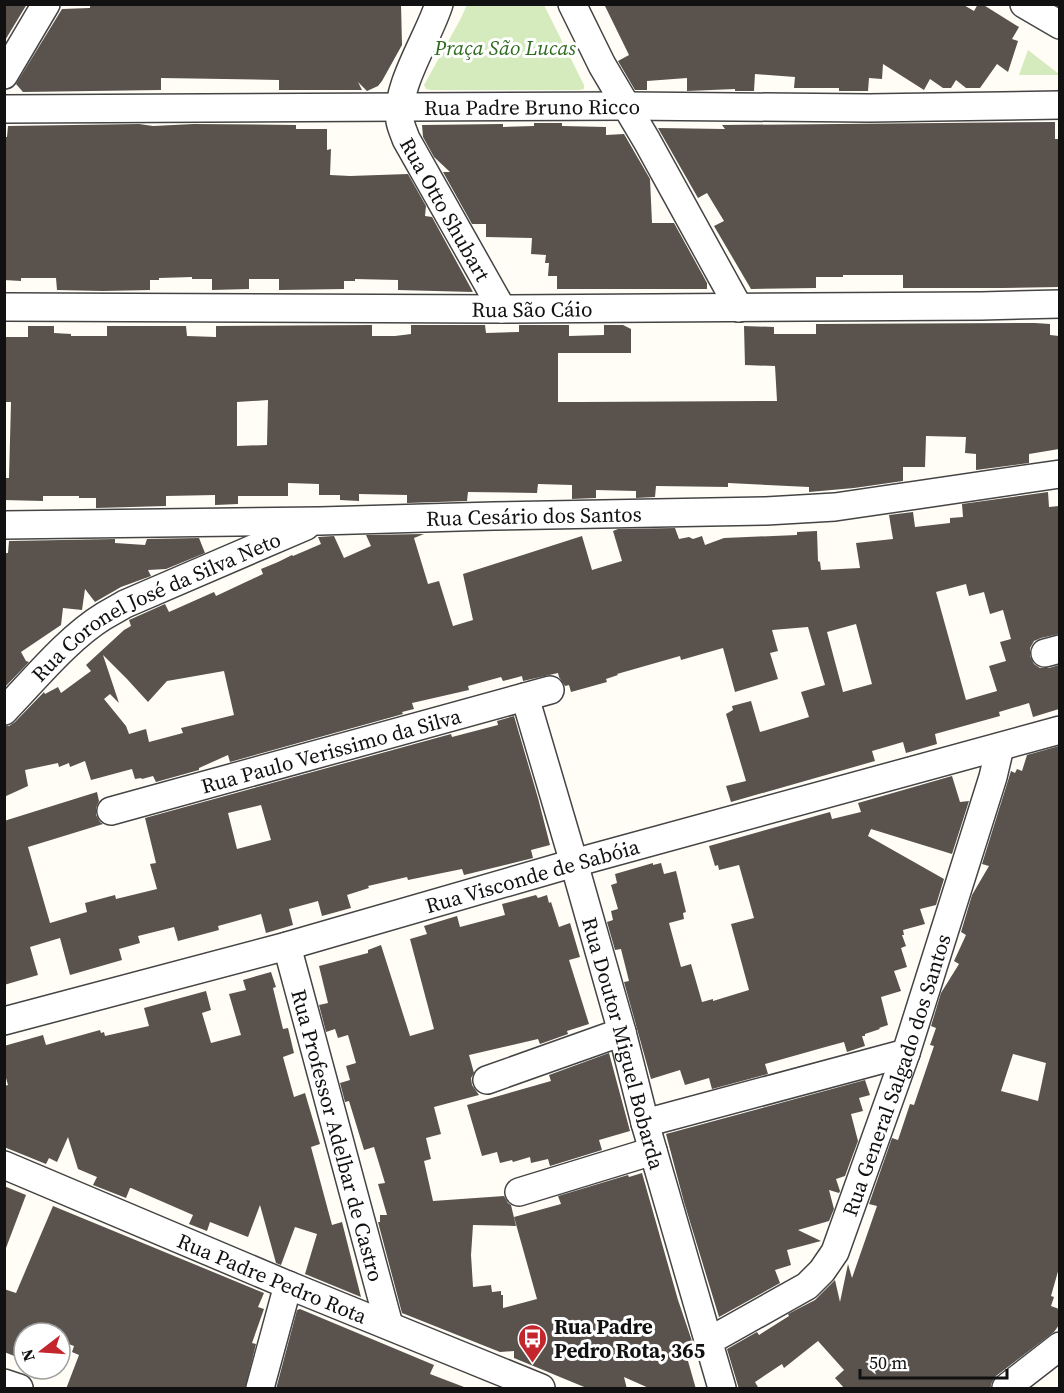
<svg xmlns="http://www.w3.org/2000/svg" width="1064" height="1393" font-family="'Source Serif 4',serif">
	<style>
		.green { fill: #d5ebbd }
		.building { fill: #5a524d; fill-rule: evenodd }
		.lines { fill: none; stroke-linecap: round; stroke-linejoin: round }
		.minor-casing { stroke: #444; stroke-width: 30 }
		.minor { stroke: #fff; stroke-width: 27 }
		.labels { text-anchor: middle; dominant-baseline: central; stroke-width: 6; stroke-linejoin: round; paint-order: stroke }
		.park-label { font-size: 21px; font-style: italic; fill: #2f6b1f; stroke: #fff }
		.street-label { font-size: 21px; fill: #111; stroke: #fff }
		.poi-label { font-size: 21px; font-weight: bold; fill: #111; stroke: #fff; text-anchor: start }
	</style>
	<rect width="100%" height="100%" fill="#fffdf5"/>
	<path class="green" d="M544,5L584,85V89L579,90H431L426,89L424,85L460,20L467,5Z
		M1028,50L1059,74V75H1019Z"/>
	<path class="building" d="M4,4H27L4,42Z
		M90,4H401L402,45L382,81L378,86L367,91L358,82L362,90H279V80L161,78V90L23,92L16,84L62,9L90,8Z
		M604,4H962L974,11L978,4H982L1019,27L1012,39L1018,41L1008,72L997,64L980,88H966L956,80L951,88H943L930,79L924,90L883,64L882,79L869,78L868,91H839V88H794L795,77L755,74L754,91H735V89L687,91V78L647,81V90H635L618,61L629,55Z
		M1055,122V139H1059V287L1002,288H903V275H843V277H816V288L751,289L714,226L724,221L707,193L698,198L658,128L725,129L722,125Z
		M534,123H562V126L606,127V135L624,134L650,179L652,223H674L707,283V289H557V276H548L549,263H545L546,255L531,254L532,238L486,237V224H472L443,172H450L434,157L423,137L422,125L503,124V127L534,126Z
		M139,124L153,126L194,124L296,125V129H327V150L331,149L330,175L350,176L408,174L426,206L425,216L432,217L473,292L398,290V280L355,279V281H344V289L279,290V279H249V289L212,290V279H192V277L159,278V280H150V290L103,291L57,290L56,278H21V281L4,280V137H7L8,126Z
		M1035,323L1050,324V335L1059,336V449L1029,454V463L976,470V454L965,453L966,437L926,436L925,467H903V481L854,488L809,492V487L728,483V487L656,486L655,497L636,498V491L596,490V498L572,499V485L538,484L537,493L468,492L467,501L407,503V495L359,494V501L340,500V495H319V484L288,483V496H238V504L215,505V495L166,496V506L96,508V498H79V496H43V501L4,500V478H9L11,402H4V337H28V326H54V333L71,334V336H107V326H186L187,336L216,337V326L372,325V336H395L411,334V325H485L486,333L519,332V325H569V336L604,335V325H623L631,329V353H558V402H580L777,401L775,366L745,365L744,326L774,327V334H816V324ZM268,400L267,445L237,446V402Z
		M1048,492L1049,507L1059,506V634L1041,638L1034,641L1030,648V656L1034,664L1040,668H1049L1059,665V709L1033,717L1029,703L999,712L1000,716L935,734L937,744L906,753L903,742L872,751L875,761L731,802L726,786L746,781L726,714L733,710L732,706L751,701L760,732L809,717L801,692L825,685L808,627L772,630L778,651L770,653L778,679L735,692L723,648L681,660L680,656L617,674L618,675L606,679L607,682L571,692L569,685L565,686L559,677L558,673L523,681L522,676L503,681L501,677L468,686L469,690L412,703L414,709L402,712L403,714L230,762L228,755L199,768V770L156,782L153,776L142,779L141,778L135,779L132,769L91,780L85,761L70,767L69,763L59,767L58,763L25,770L28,786L4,797V726H9L15,722L44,692L45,694L58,687L61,693L91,671L86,665L124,630L131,626L129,620L165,604L169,612L214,592L216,596L263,574L261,569L278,562L292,555L293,556L321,544L318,537L334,536L344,558L371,546L366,535L424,534L414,538L428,584L439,581L453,626L473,620L463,574L582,536L592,570L622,561L613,531L618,529L675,528L679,539L689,537L693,539L702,536L705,545L724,538L797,535V532L817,531L818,561L820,562L821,570L860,568L856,543L893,539L889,515L913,512L915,527L950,523V518L963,517L962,504ZM966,584L969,596L984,592L990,614L1003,610L1011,639L1000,642L1006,661L989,666L997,691L966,700L936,592ZM856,624L872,684L843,692L827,632ZM103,655L127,679L148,702L167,681L224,671L234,715L181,728L183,733L149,742L146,729L129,734L126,726L104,699L110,694L119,703Z
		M199,538L205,553L166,569L148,570L151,576L121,587L95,602L85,589L82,610L63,608L61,625L21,652L26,661L29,662L4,688V553H8L9,541L115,539V543L145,545L147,539Z
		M514,716L538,798L550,845L531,850L533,858L464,875L462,869L408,880L407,877L368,886L369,888L347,895L351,908L322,916L318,901L289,909L293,925L266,933L261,914L218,926L219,930L178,941L174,927L138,936L140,943L119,949L122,960L70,975L60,938L30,947L38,975L4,985V821L97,792L99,801L96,808V815L100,822L103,824L28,847L50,923L87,912L85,903L115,895L116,899L157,889L150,864L156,863L145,818L451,734L452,737L498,725L497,721ZM261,805L271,840L237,849L228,813Z
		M1059,746V1268L1051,1296L1054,1297L1051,1306L1059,1309V1325L1054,1332L996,1376L992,1382L990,1389H845L835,1378L844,1370L818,1341L784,1368L782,1364L755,1382L759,1389H739L727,1349L757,1332L759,1335L789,1316L788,1314L815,1300L835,1280L840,1302L848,1264L852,1278L877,1206L869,1204L892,1138L898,1140L910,1104L914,1105L934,1046L930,1045L936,1028L931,1026L941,993L959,964L954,961L966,935L961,932L972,895L989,866L982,864L1011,771L1015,773L1017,769L1022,771L1027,755ZM1013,1054L1046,1063L1038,1101L1001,1091Z
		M952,776L960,802L969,801L952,854L871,829L868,836L944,879L936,905L920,909L925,924L903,930L904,935H902L906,946L901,948L907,967L894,971L901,991L881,997L888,1025L879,1028L880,1029L865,1034V1036H862L865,1046L847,1052L844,1042L829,1046L765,1064L768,1074L712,1089L709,1078L685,1085L680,1070L651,1079L624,982L629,981L621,949L615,950L607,922L613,920L611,911L618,909L611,885L617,883L615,874L653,863V865L661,863L664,874L676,871L686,912L683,913L684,919L669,923L681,967L691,964L702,1002L713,999V1001L749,990L731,924L754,918L739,865L719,870L718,865L715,866L709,846L830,812L832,819L861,812L858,803Z
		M536,895L538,898L547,895L549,903L551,902L559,927L570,923L580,957L569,960L589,1024L567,1031L568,1034L540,1044L538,1039L469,1055L474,1073L471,1078L472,1085L479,1095L434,1107L441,1134L426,1138L431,1159L424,1161L433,1201L504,1196L508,1203L511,1205L516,1226L473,1225L471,1255L473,1287L491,1285L492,1292L501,1291V1295H503V1308L537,1299L514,1217L561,1204L558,1196L628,1175L629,1177L642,1173L678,1300L693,1344L684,1347L696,1389H651L624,1377L627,1389H589L514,1358V1351L500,1352L402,1313L378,1222H380V1215H387L378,1184L385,1183L374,1147L364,1150L349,1101L345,1102L340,1083L350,1080L346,1066L356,1063L348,1035L338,1038L335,1029L326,1032L319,1005L328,1003L319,966L368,953V950L381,945L410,1036L434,1029L410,939L427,934L424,926L457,916L460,927L505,915L502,904Z
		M271,972L276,987L273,988L283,1029L288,1028L294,1053L283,1057L294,1097L305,1093L320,1144L311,1147L332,1225L342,1222L361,1297L305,1274L317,1234L295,1227L281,1265L276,1263L260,1205L248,1237L210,1222L207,1231L189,1224L193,1215L131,1188H130L126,1198L93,1185L97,1177L78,1169L68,1137L57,1162L49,1158L46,1164L4,1147V1086L8,1085L4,1071V1046L43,1035L46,1045L100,1030L101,1033L104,1032L105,1036L149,1026L144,1008L206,991L211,1010L202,1013L211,1043L241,1035L229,994L246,990L243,980Z
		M609,1053L630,1131L599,1140L602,1150L550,1166L548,1159L531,1163L530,1157L513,1162L512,1160L500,1163L497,1152L482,1156L467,1105L551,1081L549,1075Z
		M865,1080L870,1095L859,1098L863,1111L851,1114L858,1141L845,1176L836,1179L840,1191L839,1193L829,1190L834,1209L829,1221L798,1230L821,1241L787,1250L791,1265L775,1270L780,1283L719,1317L684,1202L666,1134Z
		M4,1186L26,1195L6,1248L4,1247Z
		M53,1206L264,1293L258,1307L264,1309L252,1343L256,1344L245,1389H66L79,1355L72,1352L74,1346L60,1341V1333H24V1355L19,1353L17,1357L4,1352V1289L16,1293Z
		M300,1309L434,1365L430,1374L464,1387L463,1389H276L297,1310Z"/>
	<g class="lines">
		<defs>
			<g id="minor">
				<path id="s1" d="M439,4C429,37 395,86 400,121C401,127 404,133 406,139L502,309"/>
				<path d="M572,4L602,65L647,141L739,308"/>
				<path d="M1024,4L1060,25"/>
				<path d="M4,75L46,4"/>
				<path id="s2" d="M4,109L626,106L869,108L1060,105"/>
				<path id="s3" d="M4,307L502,309L981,306L1060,304"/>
				<path id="s4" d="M4,525L320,521L494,516L766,511L835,507L1060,474"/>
				<path d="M1045,653L1060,649"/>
				<path id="s5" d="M525,697L574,863L622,1032L645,1123L722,1388"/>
				<path id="s6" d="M4,711C34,680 68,638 104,616C111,612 118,608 125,604L306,526"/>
				<path id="s7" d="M111,811L550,690"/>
				<path id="s8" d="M287,946L389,1325"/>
				<path id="s9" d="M4,1021L287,946L574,863L1060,730"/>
				<path d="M487,1080L622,1032"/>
				<path d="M645,1123L906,1053"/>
				<path id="s10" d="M4,1165L288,1285L541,1388"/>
				<path d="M519,1192L653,1151"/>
				<path id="s11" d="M709,1341L807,1286L822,1271L835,1252L906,1053L993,777L1000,747"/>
				<path d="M4,1383L19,1388"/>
				<path d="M260,1388L288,1285"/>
				<path d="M1006,1388L1060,1346"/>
			</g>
		</defs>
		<use href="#minor" class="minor-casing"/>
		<use href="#minor" class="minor"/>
	</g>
	<defs>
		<symbol id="bus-pin" viewBox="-11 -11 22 30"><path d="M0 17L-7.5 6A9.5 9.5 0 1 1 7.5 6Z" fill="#c4262e" stroke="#fff"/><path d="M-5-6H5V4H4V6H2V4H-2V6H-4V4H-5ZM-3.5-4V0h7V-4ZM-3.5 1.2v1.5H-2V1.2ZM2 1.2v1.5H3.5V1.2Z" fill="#fff"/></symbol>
	</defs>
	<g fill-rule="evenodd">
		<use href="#bus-pin" x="516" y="1322" width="33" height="45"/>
	</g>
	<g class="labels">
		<g class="park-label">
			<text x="505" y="47">Praça São Lucas</text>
		</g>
		<g class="street-label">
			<text stroke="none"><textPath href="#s2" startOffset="528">Rua Padre Bruno Ricco</textPath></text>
			<text stroke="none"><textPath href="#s1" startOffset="224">Rua Otto Shubart</textPath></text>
			<text stroke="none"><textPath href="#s3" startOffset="528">Rua São Cáio</textPath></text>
			<text stroke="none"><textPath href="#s4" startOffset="530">Rua Cesário dos Santos</textPath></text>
			<text stroke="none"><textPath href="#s6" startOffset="188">Rua Coronel José da Silva Neto</textPath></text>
			<text stroke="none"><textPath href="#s7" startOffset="228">Rua Paulo Verissimo da Silva</textPath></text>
			<text stroke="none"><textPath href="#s9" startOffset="548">Rua Visconde de Sabóia</textPath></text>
			<text stroke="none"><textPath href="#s5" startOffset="360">Rua Doutor Miguel Bobarda</textPath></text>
			<text stroke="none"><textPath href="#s11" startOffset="344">Rua General Salgado dos Santos</textPath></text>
			<text stroke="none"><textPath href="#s8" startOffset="196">Rua Professor Adelbar de Castro</textPath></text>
			<text stroke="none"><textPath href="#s10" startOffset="291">Rua Padre Pedro Rota</textPath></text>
		</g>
		<g class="poi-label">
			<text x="554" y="1326">Rua Padre<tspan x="554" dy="24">Pedro Rota, 365</tspan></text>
		</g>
	</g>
	<rect width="1064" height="1393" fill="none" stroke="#111111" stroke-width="12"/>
	<g transform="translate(42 1351) rotate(253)"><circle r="28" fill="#ffffff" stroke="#a0a0a0" stroke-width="1.5"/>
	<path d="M0-4.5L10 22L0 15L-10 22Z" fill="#c4262e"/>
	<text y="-9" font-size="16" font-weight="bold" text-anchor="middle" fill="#111111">N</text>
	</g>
	<path d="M860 1369v9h147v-9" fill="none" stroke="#111111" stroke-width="3"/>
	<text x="869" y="1369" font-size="18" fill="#111111" stroke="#ffffff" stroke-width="4.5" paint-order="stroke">50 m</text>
</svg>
